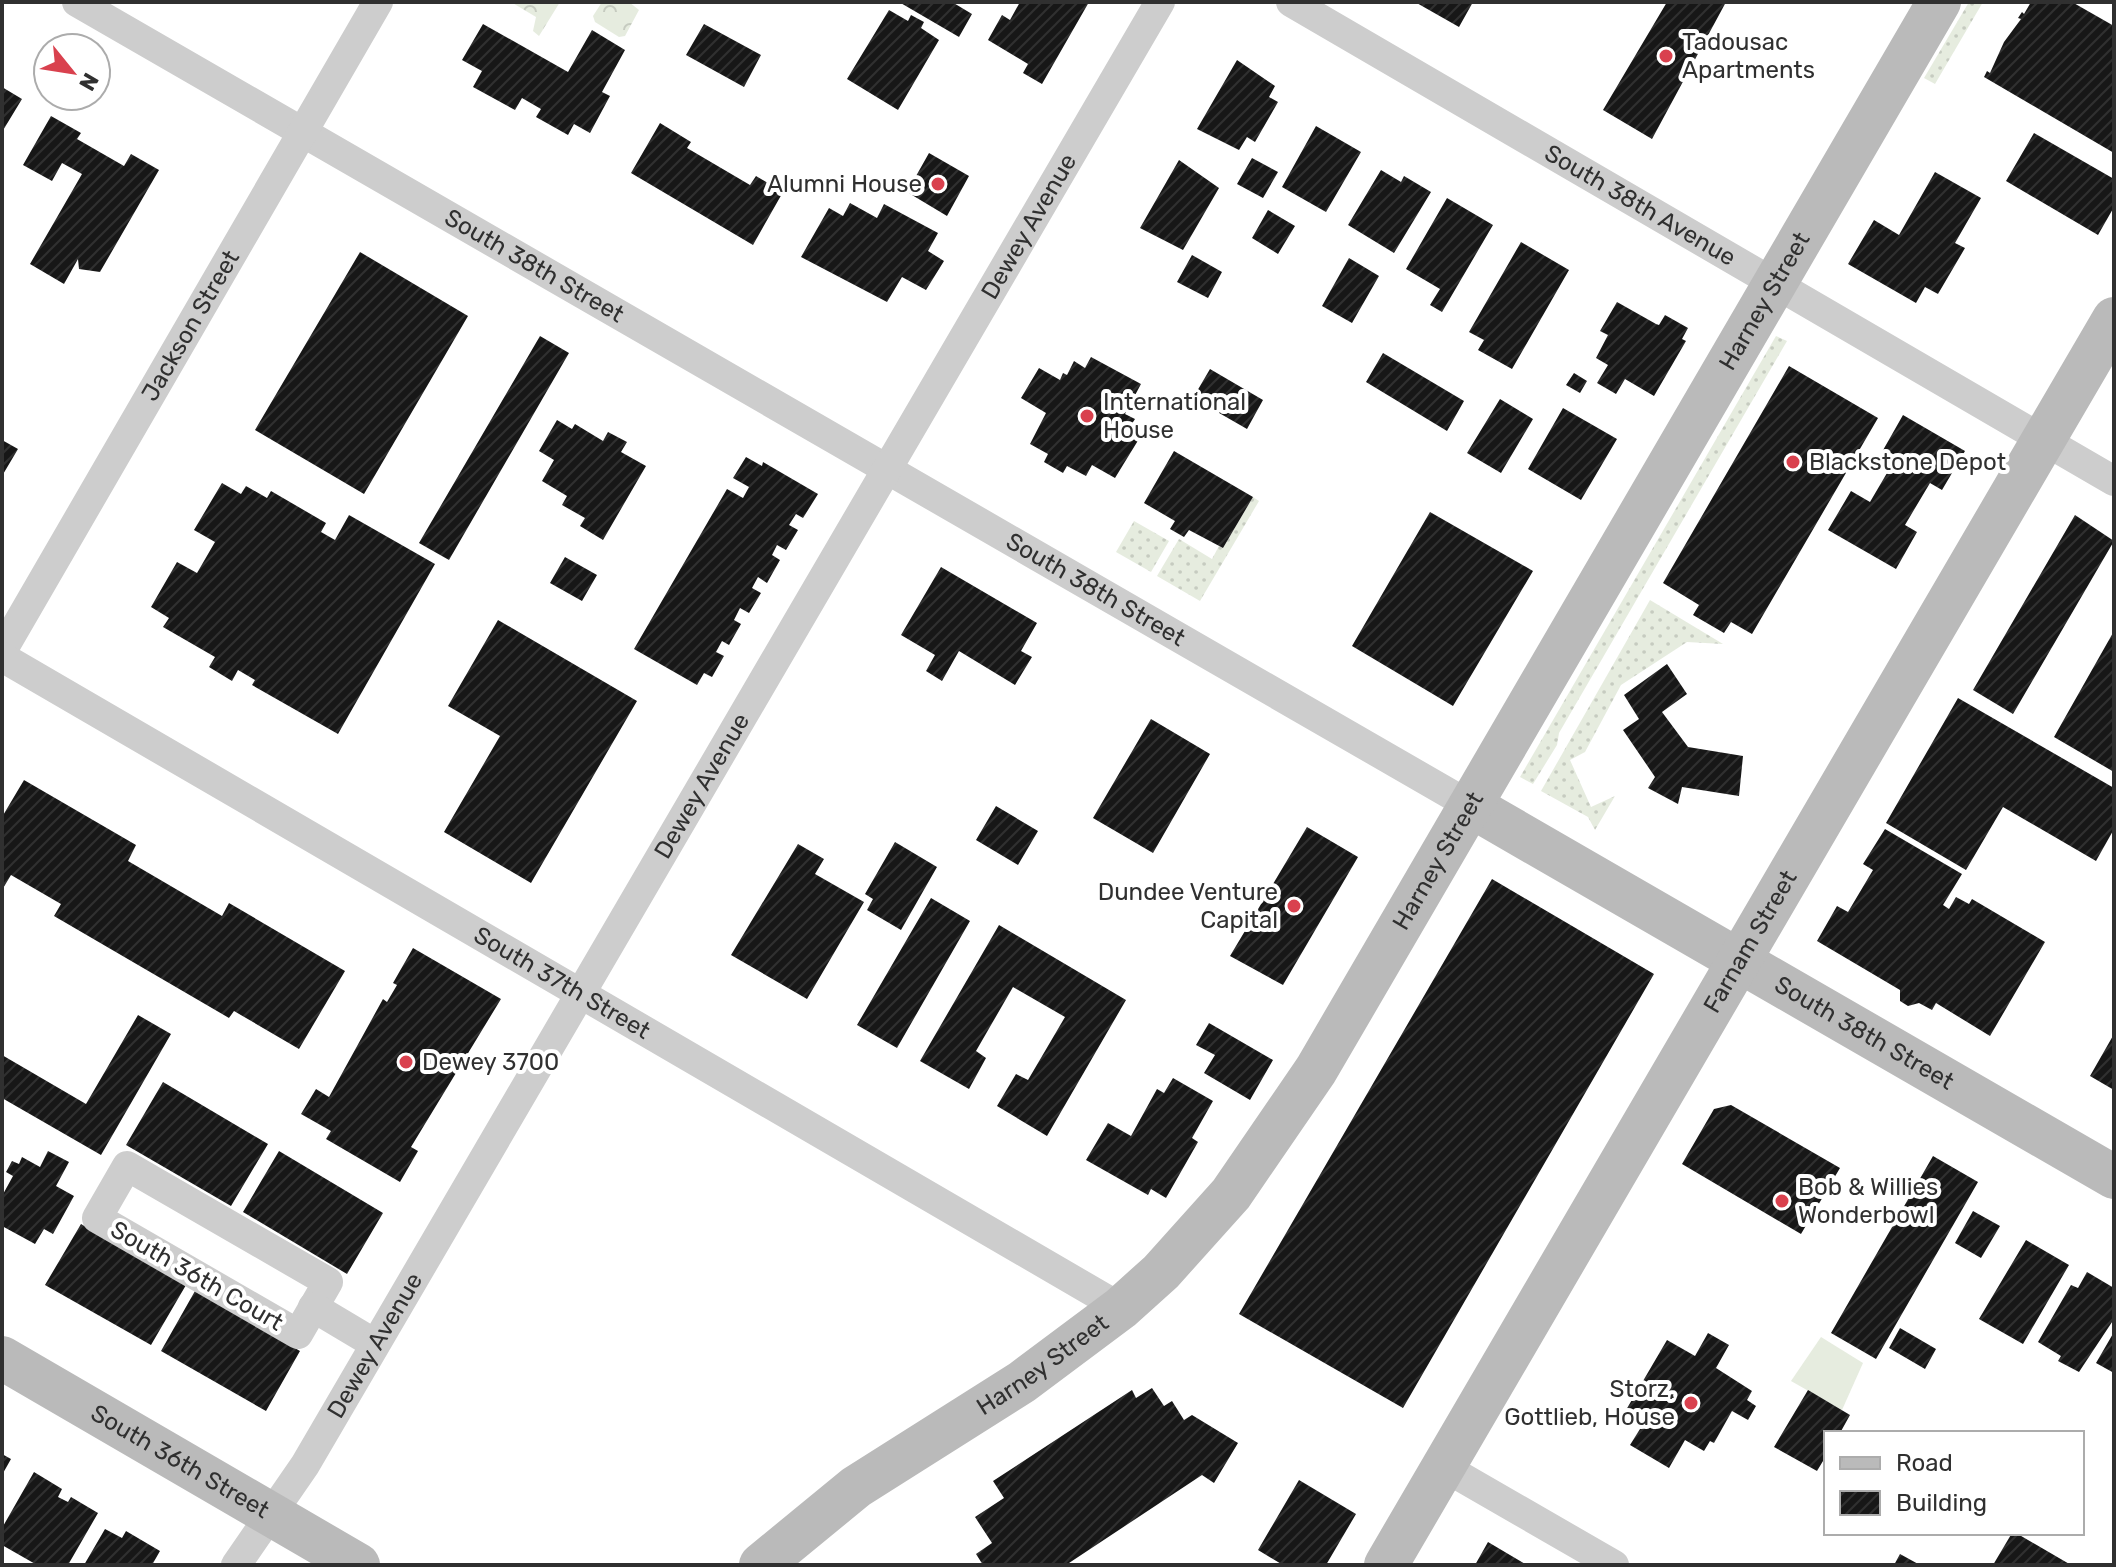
<svg xmlns="http://www.w3.org/2000/svg" width="2116" height="1567" font-family="Rubik,sans-serif">
	<style>
		.grass { fill: url(#grass-dots) }
		.park { fill: url(#park-crowns) }
		.garden { fill: #e6ecdf }
		.building { fill: url(#building-hatch) }
		.lines { fill: none; stroke-linecap: round; stroke-linejoin: round }
		.street { stroke: #cdcdcd; stroke-width: 30 }
		.secondary { stroke: #bababa; stroke-width: 44 }
		.poi-dot { fill: #d9414e; stroke: #fff; stroke-width: 3 }
		.labels { text-anchor: middle; dominant-baseline: central; stroke-width: 8; stroke-linejoin: round; paint-order: stroke }
		.poi-label { font-size: 24px; fill: #303030; stroke: #fff; text-anchor: start }
		.street-label { font-size: 24px; fill: #303030; stroke: #fff }
	</style>
	<defs>
		<pattern id="grass-dots" width="8" height="8" patternUnits="userSpaceOnUse" patternTransform="scale(2)"><rect width="8" height="8" fill="#e6ecdf"/><path d="M2 2h.1M6 6h.1" fill="none" stroke="#c6cbc0" stroke-width="1.8" stroke-linecap="round"/></pattern>
		<pattern id="park-crowns" width="20" height="18" patternUnits="userSpaceOnUse" patternTransform="scale(2)"><rect width="20" height="18" fill="#e6ecdf"/><path d="M2 6a3 3 0 1 1 6 0M12 15a3 3 0 1 1 6 0" fill="none" stroke="#c6cbc0"/></pattern>
		<pattern id="building-hatch" width="6" height="6" patternUnits="userSpaceOnUse" patternTransform="scale(2)"><rect width="6" height="6" fill="#171717"/><path d="M-1 1l2-2M0 6l6-6M5 7l2-2" fill="none" stroke="#303030"/></pattern>
	</defs>
	<rect width="100%" height="100%" fill="#fff"/>
	<path class="grass" d="M1969,2H1983L1935,84L1924,78Z
		M1776,336L1787,341L1559,733L1557,745L1533,784L1520,777Z
		M1253,497L1259,501L1200,601L1157,576L1179,539L1212,559L1219,546L1223,548Z
		M1134,521L1169,541L1151,572L1116,552Z
		M1650,600L1723,644L1687,642L1621,685L1585,752L1570,760L1591,807L1615,796L1595,830L1588,817L1541,791Z"/>
	<path class="park" d="M511,2H560L539,36L533,31L536,17Z
		M602,2H629L639,10L625,36L619,37L595,22L593,16Z"/>
	<path class="garden" d="M1821,1337L1863,1363L1842,1410L1791,1381Z"/>
	<path class="building" d="M899,2H952L972,14L959,37Z
		M1020,2H1089L1042,84L1023,73L1028,64L988,40L1002,15L1010,20Z
		M1415,2H1473L1459,27Z
		M1667,2H1726L1652,139L1603,110Z
		M2031,2H2072L2114,26V153L1984,77L1987,71L1990,73L2004,42L2021,19L2018,18L2022,12L2024,14Z
		M889,10L908,21L911,15L924,22L921,28L939,40L898,110L847,79Z
		M483,24L568,72L592,30L625,50L602,92L610,96L590,133L574,124L568,135L536,117L541,109L522,98L515,110L473,87L482,71L462,60Z
		M704,24L761,55L744,87L686,55Z
		M1237,60L1275,86L1269,97L1278,102L1255,142L1247,137L1239,150L1197,129Z
		M2,87L22,99L2,132Z
		M51,116L81,133L77,139L124,166L131,154L159,170L100,272L79,269L78,259L64,284L30,264L82,174L62,163L52,181L23,165Z
		M660,123L691,142L687,148L750,185L756,176L783,192L753,245L631,173Z
		M1316,126L1361,152L1326,212L1282,187Z
		M2034,133L2114,179V207L2098,235L2006,181Z
		M929,153L969,176L947,216L907,192Z
		M1252,158L1278,172L1263,198L1237,184Z
		M1179,160L1219,188L1183,250L1140,228Z
		M1381,170L1401,182L1404,176L1431,192L1394,253L1348,225Z
		M1935,172L1981,198L1955,243L1965,248L1938,294L1925,287L1916,303L1848,264L1874,220L1899,235Z
		M1447,198L1493,225L1442,312L1430,305L1440,289L1406,269Z
		M850,203L877,218L884,204L938,233L928,251L944,261L926,290L902,277L887,302L801,257L829,208L843,216Z
		M1268,210L1295,226L1278,254L1252,238Z
		M1521,242L1569,270L1512,369L1478,350L1484,340L1469,332Z
		M360,252L468,316L364,494L255,430Z
		M1192,255L1222,272L1208,298L1177,282Z
		M1349,258L1379,276L1352,323L1322,306Z
		M1617,302L1656,324L1659,325L1665,315L1688,328L1682,339L1686,341L1654,396L1625,379L1616,394L1597,383L1608,365L1596,358L1608,335L1600,331Z
		M540,336L569,353L449,560L419,543Z
		M1383,353L1464,401L1447,431L1366,382Z
		M1091,357L1141,384L1125,414L1135,419L1130,427L1142,434L1115,478L1092,465L1086,476L1067,466L1063,473L1044,462L1048,454L1030,444L1046,413L1021,398L1039,368L1060,380L1063,373L1067,375L1074,361L1085,368Z
		M1789,366L1878,418L1752,634L1731,622L1724,633L1693,615L1699,605L1663,583Z
		M1210,369L1263,400L1247,429L1193,398Z
		M1574,373L1587,381L1580,393L1566,385Z
		M1500,399L1533,419L1501,473L1467,453Z
		M1563,408L1617,439L1581,500L1528,469Z
		M1903,415L1965,451L1942,490L1930,483L1905,525L1917,532L1896,569L1828,530L1851,491L1870,502L1887,473L1874,466Z
		M557,420L572,429L575,424L603,441L608,432L627,442L621,452L646,466L603,540L580,526L585,518L562,505L567,496L542,481L554,460L539,451Z
		M2,440L18,449L2,476Z
		M1174,451L1253,497L1223,548L1189,530L1184,537L1170,529L1175,521L1144,503Z
		M746,457L762,466L763,462L818,494L803,518L796,514L789,525L798,530L786,550L777,545L772,555L780,560L767,583L758,577L752,588L761,593L749,613L740,608L734,620L741,624L729,645L722,641L716,652L724,656L712,677L704,673L697,685L634,649L727,489L743,498L749,487L733,478Z
		M222,483L241,494L246,486L267,498L271,491L326,523L321,532L335,540L349,515L435,564L338,734L252,685L255,680L238,670L232,681L209,667L215,657L163,627L169,618L151,607L177,562L197,573L215,542L194,530Z
		M1430,512L1533,571L1453,706L1352,646Z
		M2075,515L2114,541L2013,714L1973,690Z
		M565,557L597,575L582,601L550,583Z
		M941,567L1037,623L1021,651L1032,657L1015,685L959,651L942,681L926,671L935,655L901,635Z
		M498,620L637,701L531,883L444,832L500,736L448,706Z
		M2114,631V772L2054,737Z
		M1667,664L1687,694L1662,712L1688,747L1743,756L1739,796L1682,787L1678,804L1648,788L1655,777L1623,730L1639,719L1624,695Z
		M1958,698L2114,788V829L2096,861L2003,807L1966,870L1886,823Z
		M1151,719L1210,754L1153,853L1093,818Z
		M24,780L136,845L128,861L222,916L229,903L345,971L299,1049L234,1011L229,1018L54,916L61,904L11,875L2,890V817Z
		M996,806L1038,831L1018,865L976,840Z
		M1307,827L1358,857L1283,985L1230,956Z
		M1885,829L1962,874L1943,905L1949,909L1956,897L1969,904L1972,899L2045,942L1990,1036L1936,1003L1932,1010L1919,1003L1908,1006L1900,1001V990L1817,941L1837,906L1848,912L1873,870L1863,864Z
		M895,842L937,867L901,930L867,910L873,899L865,894Z
		M798,844L824,859L815,874L864,902L807,999L731,955Z
		M1492,879L1654,974L1403,1408L1239,1314Z
		M931,898L970,921L897,1048L857,1025Z
		M999,925L1126,1000L1047,1136L997,1106L1016,1074L1028,1080L1065,1017L1013,987L976,1051L986,1058L969,1089L920,1061Z
		M413,948L501,999L411,1147L418,1151L400,1182L326,1139L331,1131L301,1114L316,1089L329,1097L383,999L387,1002L397,985L393,983Z
		M138,1015L171,1034L101,1155L2,1098V1055L86,1104Z
		M1209,1023L1273,1060L1250,1100L1204,1073L1215,1055L1196,1045Z
		M2114,1034V1090L2090,1076Z
		M1173,1078L1213,1101L1192,1138L1198,1142L1166,1198L1151,1189L1148,1195L1086,1160L1108,1123L1131,1136L1157,1089L1164,1093Z
		M163,1082L268,1144L231,1206L126,1145Z
		M1731,1105L1840,1168L1801,1234L1682,1164L1714,1109Z
		M48,1151L69,1162L56,1186L74,1196L53,1234L44,1229L35,1244L2,1226V1196L13,1176L6,1172L12,1161L19,1164L22,1157L40,1167Z
		M279,1151L383,1213L347,1274L243,1212Z
		M1933,1156L1978,1182L1876,1359L1831,1333Z
		M1973,1211L2000,1226L1981,1258L1955,1243Z
		M81,1224L186,1285L151,1345L45,1285Z
		M2026,1240L2069,1265L2023,1344L1979,1319Z
		M2087,1272L2114,1288V1319L2079,1372L2058,1361L2061,1356L2038,1342L2071,1285L2078,1288Z
		M195,1291L300,1351L266,1411L161,1351Z
		M1900,1328L1936,1349L1925,1369L1889,1348Z
		M2114,1332V1373L2096,1363Z
		M1708,1333L1729,1345L1716,1368L1752,1391L1747,1400L1756,1406L1748,1420L1732,1411L1714,1443L1710,1441L1704,1451L1685,1440L1669,1468L1630,1445L1645,1421L1626,1410L1667,1340L1695,1356Z
		M1152,1388L1164,1406L1172,1401L1184,1420L1192,1415L1238,1443L1214,1483L1202,1475L1066,1565H983L976,1554L992,1543L975,1517L1004,1498L993,1481L1132,1390L1136,1398Z
		M1808,1390L1850,1415L1840,1433H1826V1456L1817,1471L1774,1447Z
		M2,1454L11,1459L2,1475Z
		M34,1472L62,1489L58,1497L68,1502L71,1497L98,1513L68,1565H37L2,1545V1528Z
		M1299,1480L1356,1514L1326,1565H1283L1258,1550Z
		M105,1529L122,1538L126,1531L160,1551L152,1565H84Z
		M2012,1533H2016L2071,1565H1993Z
		M1488,1542L1527,1565H1475Z
		M1900,1554L1920,1565H1894Z"/>
	<g class="lines">
		<g class="street">
			<path id="s1" d="M77,2L1471,806"/>
			<path id="s2" d="M1291,2L2114,481"/>
			<path id="s3" d="M2,651L378,2"/>
			<path id="s4" d="M2,657L1121,1308"/>
			<path d="M127,1166L328,1282L298,1334L97,1218Z"/>
			<path d="M313,1307L375,1344"/>
			<path d="M1444,1467L1614,1565"/>
			<path id="s5" d="M236,1565L305,1465L1160,2"/>
		</g>
		<g class="secondary">
			<path id="s6" d="M1471,806L2114,1177"/>
			<path id="s7" d="M2,1358L358,1565"/>
			<path id="s8" d="M761,1565L856,1487L1022,1382L1121,1308L1161,1272L1231,1194L1316,1070L1939,2"/>
			<path id="s9" d="M1386,1565L2114,319"/>
		</g>
	</g>
	<g class="poi-dot">
		<circle cx="1666" cy="56" r="8"/>
		<circle cx="938" cy="184" r="8"/>
		<circle cx="1087" cy="416" r="8"/>
		<circle cx="1793" cy="462" r="8"/>
		<circle cx="1294" cy="906" r="8"/>
		<circle cx="406" cy="1062" r="8"/>
		<circle cx="1782" cy="1201" r="8"/>
		<circle cx="1691" cy="1403" r="8"/>
	</g>
	<g class="labels">
		<g class="poi-label">
			<text x="1682" y="42">Tadousac<tspan x="1682" dy="28">Apartments</tspan></text>
			<text x="922" y="184" text-anchor="end">Alumni House</text>
			<text x="1103" y="402">International<tspan x="1103" dy="28">House</tspan></text>
			<text x="1809" y="462">Blackstone Depot</text>
			<text x="1278" y="892" text-anchor="end">Dundee Venture<tspan x="1278" dy="28">Capital</tspan></text>
			<text x="422" y="1062">Dewey 3700</text>
			<text x="1798" y="1187">Bob &amp; Willies<tspan x="1798" dy="28">Wonderbowl</tspan></text>
			<text x="1675" y="1389" text-anchor="end">Storz,<tspan x="1675" dy="28">Gottlieb, House</tspan></text>
		</g>
		<g class="street-label">
			<text stroke="none"><textPath href="#s2" startOffset="404">South 38th Avenue</textPath></text>
			<text stroke="none"><textPath href="#s5" startOffset="1556">Dewey Avenue</textPath></text>
			<text stroke="none"><textPath href="#s1" startOffset="528">South 38th Street</textPath></text>
			<text stroke="none"><textPath href="#s8" startOffset="1642">Harney Street</textPath></text>
			<text stroke="none"><textPath href="#s3" startOffset="376">Jackson Street</textPath></text>
			<text stroke="none"><textPath href="#s1" startOffset="1176">South 38th Street</textPath></text>
			<text stroke="none"><textPath href="#s5" startOffset="908">Dewey Avenue</textPath></text>
			<text stroke="none"><textPath href="#s8" startOffset="994">Harney Street</textPath></text>
			<text stroke="none"><textPath href="#s9" startOffset="722">Farnam Street</textPath></text>
			<text stroke="none"><textPath href="#s4" startOffset="648">South 37th Street</textPath></text>
			<text stroke="none"><textPath href="#s6" startOffset="454">South 38th Street</textPath></text>
			<text transform="translate(197 1276) rotate(30)">South 36th Court</text>
			<text stroke="none"><textPath href="#s5" startOffset="260">Dewey Avenue</textPath></text>
			<text stroke="none"><textPath href="#s8" startOffset="346">Harney Street</textPath></text>
			<text stroke="none"><textPath href="#s7" startOffset="206">South 36th Street</textPath></text>
		</g>
	</g>
	<rect width="2116" height="1567" fill="none" stroke="#303030" stroke-width="8"/>
	<rect x="1824" y="1431" width="260" height="104" fill="#ffffff" stroke="#acacac" stroke-width="2"/>
	<rect x="1840" y="1457" width="40" height="12" fill="#bababa" stroke="#acacac" stroke-width="2"/>
	<text x="1896" y="1471" font-size="24" fill="#303030">Road</text>
	<rect x="1840" y="1491" width="40" height="24" fill="url(#building-hatch)" stroke="#acacac" stroke-width="2"/>
	<text x="1896" y="1511" font-size="24" fill="#303030">Building</text>
	<g transform="translate(72 72) rotate(120)"><circle r="38" fill="#ffffff" stroke="#acacac" stroke-width="2"/>
	<path d="M0-6L14 30L0 20L-14 30Z" fill="#d9414e"/>
	<text y="-12" font-size="22" font-weight="bold" text-anchor="middle" fill="#303030">N</text>
	</g>
</svg>
